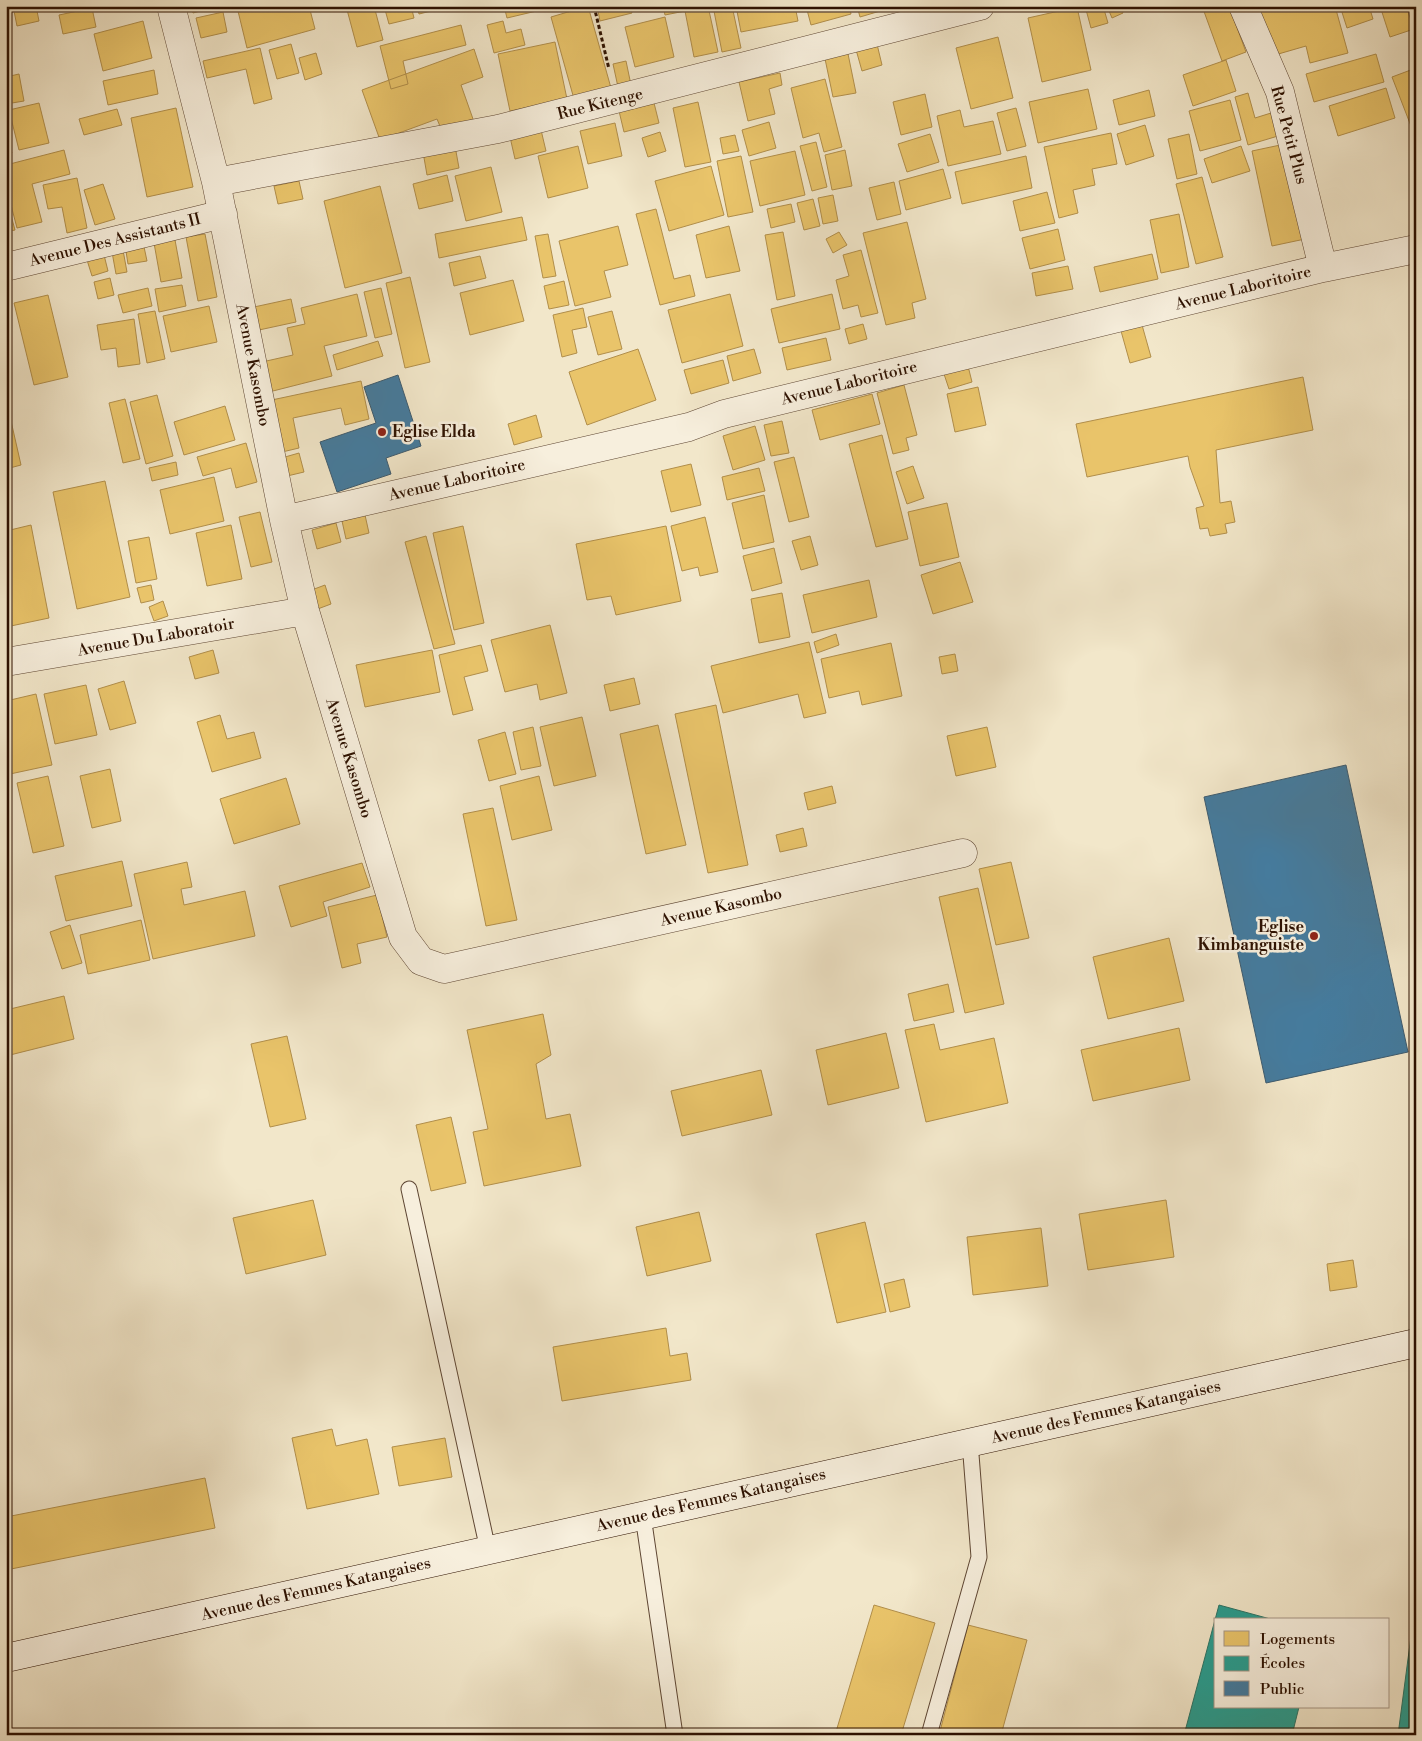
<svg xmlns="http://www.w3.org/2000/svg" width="1422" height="1741" font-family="'Libre Bodoni',serif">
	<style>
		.homes { fill: #e9c46a; stroke: #b18e4a }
		.schools { fill: #2a9d8f; stroke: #2b7364 }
		.public { fill: #457b9d; stroke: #3e5b6e }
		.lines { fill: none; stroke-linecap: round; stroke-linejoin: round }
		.lane-casing { stroke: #5e4633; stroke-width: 17 }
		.street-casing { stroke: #5e4633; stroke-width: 29 }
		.secondary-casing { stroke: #2d1101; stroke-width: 29 }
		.path { stroke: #2d1101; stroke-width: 3; stroke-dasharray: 4 2.5; stroke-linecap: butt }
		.lane { stroke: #f7efdd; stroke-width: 15 }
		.street { stroke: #f7efdd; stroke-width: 28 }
		.secondary { stroke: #f7efdd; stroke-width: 28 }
		.poi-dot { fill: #8f2418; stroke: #f7efdd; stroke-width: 2 }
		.labels { text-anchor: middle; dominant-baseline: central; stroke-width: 5; stroke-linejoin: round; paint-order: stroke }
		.street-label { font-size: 16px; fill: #2d1101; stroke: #f7efdd }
		.poi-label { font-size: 16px; font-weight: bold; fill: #2d1101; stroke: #f7efdd; text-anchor: start }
	</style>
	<rect width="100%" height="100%" fill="#f2e7ca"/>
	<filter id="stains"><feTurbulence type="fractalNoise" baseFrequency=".004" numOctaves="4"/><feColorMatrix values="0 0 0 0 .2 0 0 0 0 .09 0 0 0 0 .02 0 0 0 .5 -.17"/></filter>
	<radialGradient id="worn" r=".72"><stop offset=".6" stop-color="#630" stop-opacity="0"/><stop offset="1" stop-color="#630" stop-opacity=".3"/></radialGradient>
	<path class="homes" d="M13,6H36L39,21L17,26Z
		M191,6H218L193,13Z
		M241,6H309L315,29L247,48L237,7Z
		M346,6H374L383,40L357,47Z
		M384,6H411L414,18L389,24Z
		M417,6H451L419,14Z
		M504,6H544L545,9L507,18Z
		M588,6L611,88L574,99L551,17Z
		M597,6H630L632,13L600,21Z
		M663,6H708L718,52L694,57L685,11L665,15Z
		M713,6H732L741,48L722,52Z
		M736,6H795L798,21L741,32Z
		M806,6H849L851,14L811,25Z
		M857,6H897L860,17Z
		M1085,6H1103L1108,23L1091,28Z
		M1107,6H1121L1123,13L1112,18Z
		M1202,6H1229L1246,52L1222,61Z
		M1254,6H1335L1348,53L1310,63L1306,46L1268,57Z
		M1340,6H1369L1373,19L1347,28Z
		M1380,6H1406L1414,29L1390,37Z
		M1077,7L1091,70L1042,82L1028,18Z
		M92,8L96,27L63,34L59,15Z
		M6,10L10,28L6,29Z
		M223,12L227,32L201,38L196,18Z
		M665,17L674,57L635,67L625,27Z
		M143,21L152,58L103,71L94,34Z
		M503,21L506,33L521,29L525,45L494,53L487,25Z
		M461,25L466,45L403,61L408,84L391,89L380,46Z
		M998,37L1013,98L971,109L956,48Z
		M876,40L882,65L862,71L855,46Z
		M555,42L567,99L510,111L498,54Z
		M291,44L299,73L277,79L269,50Z
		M260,48L272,99L254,104L246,69L207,78L203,61Z
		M474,49L483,77L461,85L473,119L442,131L437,119L380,140L362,90Z
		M847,49L856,93L833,97L824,54Z
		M316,53L322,74L305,80L299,58Z
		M1376,54L1384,82L1314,102L1306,74Z
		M1226,60L1236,91L1193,106L1183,75Z
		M626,61L631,85L618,87L613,64Z
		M1416,68L1415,90L1416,139L1392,77Z
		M154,70L158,94L108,105L103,81Z
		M780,73L782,85L769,89L775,114L748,121L739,82Z
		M19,74L24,101L6,104V77Z
		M825,79L842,147L824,152L819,133L803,138L791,88Z
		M1386,88L1395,118L1338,136L1329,106Z
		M1088,89L1097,129L1038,143L1029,102Z
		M1149,90L1155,116L1119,125L1113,100Z
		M1248,93L1255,118L1271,113L1278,136L1248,145L1235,97Z
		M925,94L932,127L901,135L893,102Z
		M1230,100L1241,140L1200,151L1189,111Z
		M698,102L711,162L685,167L673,108Z
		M39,103L49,143L19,150L9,110Z
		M654,103L659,123L624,132L619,111Z
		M176,108L193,187L147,197L131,118Z
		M1016,108L1026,146L1007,151L997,113Z
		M117,109L122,125L84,135L79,119Z
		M960,110L964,127L993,121L1001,154L948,166L937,116Z
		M6,115L10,132L6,133Z
		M769,122L776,148L749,156L742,130Z
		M615,123L622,156L588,164L580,131Z
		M1145,125L1154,156L1126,165L1117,134Z
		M541,130L546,151L515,159L510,137Z
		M660,132L666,151L648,157L642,138Z
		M1111,133L1117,164L1092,169L1095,185L1073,190L1078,213L1059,218L1044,147Z
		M930,134L939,162L907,172L898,144Z
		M1189,134L1197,174L1177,179L1168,139Z
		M735,135L739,151L723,154L720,138Z
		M6,136L12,153L6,154Z
		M816,142L827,187L812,191L800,146Z
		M1285,144L1305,239L1272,246L1252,151Z
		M455,146L459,168L427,175L423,152Z
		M578,146L588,188L548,198L538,156Z
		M1241,146L1250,171L1212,183L1204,159Z
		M64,150L70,174L32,184L42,222L17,228L6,186V165Z
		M845,150L852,186L832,190L825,155Z
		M795,151L805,195L760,206L750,161Z
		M741,156L753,212L728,217L717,161Z
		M1026,156L1032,188L962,204L955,172Z
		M711,166L724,215L669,231L655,181Z
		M491,167L502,212L466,221L455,176Z
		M943,169L951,198L906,210L899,181Z
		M447,175L453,201L419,209L413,184Z
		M1202,177L1223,257L1196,264L1176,184Z
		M77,178L87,228L67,233L62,207L48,209L43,185Z
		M299,181L303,199L278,204L274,186Z
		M894,182L901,214L877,220L869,188Z
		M103,184L115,219L95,225L84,190Z
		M380,186L402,273L345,288L324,201Z
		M1047,192L1055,223L1020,231L1013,201Z
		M833,195L838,221L823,224L818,198Z
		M6,197L15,230L6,232Z
		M813,199L820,226L804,230L797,203Z
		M791,204L795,222L771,228L767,209Z
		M656,209L674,279L690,275L695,296L660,305L636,214Z
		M1179,214L1189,267L1161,273L1150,220Z
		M522,217L527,240L439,258L435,234Z
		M907,222L926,299L912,303L915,318L886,325L863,233Z
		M618,226L628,265L604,271L611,297L575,306L559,241Z
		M729,226L740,271L706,278L696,235Z
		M1058,229L1065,260L1030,269L1022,238Z
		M783,232L795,296L777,300L765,235Z
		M839,232L847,245L833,253L826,239Z
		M205,234L217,297L198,301L186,237Z
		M548,234L556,276L543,278L535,236Z
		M175,240L182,278L161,282L154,243Z
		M143,242L147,261L128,264L125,245Z
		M123,250L127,272L116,274L112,252Z
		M861,250L878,313L861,317L858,305L843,309L836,280L849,276L843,255Z
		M1152,254L1158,279L1100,292L1094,267Z
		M104,255L108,271L92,276L87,260Z
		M480,256L486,278L454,286L449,263Z
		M1068,266L1073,289L1036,296L1032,273Z
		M410,277L430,362L405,368L386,283Z
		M110,278L114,295L98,299L94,282Z
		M513,280L524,321L470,335L460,293Z
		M564,281L569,305L549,309L544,286Z
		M182,285L186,306L159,312L155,289Z
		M148,288L152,306L123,313L118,295Z
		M381,288L392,334L375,338L364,292Z
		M357,294L367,336L324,346L332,376L269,392L262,362L293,355L287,328L305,324L301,308Z
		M730,294L743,346L682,363L668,310Z
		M832,294L840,329L779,343L771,309Z
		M48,295L68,377L34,385L14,303Z
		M291,299L296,322L259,330L254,307Z
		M209,306L217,342L171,352L163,316Z
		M583,308L587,327L572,330L577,353L562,357L553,315Z
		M155,311L165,359L147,363L138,314Z
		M612,311L622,349L598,355L588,317Z
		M134,319L140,364L118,367L116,348L101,350L97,325Z
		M863,324L867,339L849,344L845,329Z
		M1142,325L1151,357L1130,363L1121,331Z
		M826,338L831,360L787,370L782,348Z
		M378,341L383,356L337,370L333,355Z
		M638,349L656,400L587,425L569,372Z
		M754,349L761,373L733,381L727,356Z
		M723,360L729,383L691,394L684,370Z
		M968,366L972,382L949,389L944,374Z
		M1303,377L1313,430L1216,450L1220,503L1231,501L1235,522L1225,524L1227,533L1210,536L1208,528L1200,529L1196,508L1204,506L1190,467L1188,456L1087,477L1076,424Z
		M361,381L369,419L345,425L341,408L293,418L299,448L278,453L267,401Z
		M904,385L917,435L906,438L909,450L893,454L877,393Z
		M978,387L986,425L955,432L947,394Z
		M872,394L880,424L820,440L812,410Z
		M157,395L173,456L146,464L130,402Z
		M6,399L21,465L6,469Z
		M125,399L140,459L123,463L109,403Z
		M225,406L235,440L184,455L174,422Z
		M536,415L542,437L514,445L508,424Z
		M782,421L789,453L771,456L764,425Z
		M755,426L765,460L733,470L723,436Z
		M882,435L908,539L876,547L849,444Z
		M246,443L257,482L236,488L231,468L203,476L197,457Z
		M299,453L304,472L283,477L278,459Z
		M794,457L809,517L789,522L774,462Z
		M176,462L178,475L152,481L149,468Z
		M691,464L701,505L671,512L661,471Z
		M913,466L924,498L907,504L896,472Z
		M759,468L765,491L727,500L722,477Z
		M214,477L224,521L170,534L160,490Z
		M105,481L130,597L77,609L53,492Z
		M764,495L774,542L743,549L732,503Z
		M947,503L959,557L920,566L908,512Z
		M260,512L272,562L251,567L239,517Z
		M365,515L369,533L346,539L342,521Z
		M705,517L718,572L700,576L698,567L682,571L671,526Z
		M336,523L341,542L317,549L312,530Z
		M31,525L49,618L6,627V531Z
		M231,525L242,579L207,586L196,533Z
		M463,526L484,623L454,630L433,533Z
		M666,526L681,601L616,615L611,596L587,600L576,544Z
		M426,536L455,644L434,649L405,542Z
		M810,536L818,565L801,570L792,541Z
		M149,537L157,579L136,583L128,541Z
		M774,548L782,583L752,591L743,556Z
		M960,562L973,602L933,614L921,575Z
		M869,580L877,617L812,633L803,595Z
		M151,585L154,600L141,603L137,588Z
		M325,585L331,604L315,610L309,591Z
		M782,593L790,637L759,643L751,599Z
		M163,601L168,616L154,621L149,607Z
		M550,625L567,693L540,700L537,684L505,692L491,640Z
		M836,634L839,645L817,653L814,642Z
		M809,642L826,713L804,718L798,694L723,713L711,666Z
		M891,643L902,696L862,705L859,691L829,698L821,659Z
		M481,645L488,671L464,677L473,710L453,715L439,655Z
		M213,650L219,673L195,679L189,657Z
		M432,650L440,692L365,707L356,665Z
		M955,654L958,671L942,674L939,657Z
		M634,678L640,704L610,711L604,685Z
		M124,681L136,723L110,730L98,689Z
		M86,685L97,735L55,744L44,694Z
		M36,694L52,765L10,774L6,755V701Z
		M716,705L748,865L708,873L675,714Z
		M220,715L227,739L254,732L261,758L212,772L197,722Z
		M582,717L596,776L554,786L540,727Z
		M658,725L686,845L646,854L620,734Z
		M533,727L541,766L521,770L513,732Z
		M987,727L996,767L956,776L947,736Z
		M505,732L516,774L489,781L478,740Z
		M110,769L121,821L92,828L80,776Z
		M48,776L64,846L33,853L17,783Z
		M539,776L552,830L512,840L500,786Z
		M286,778L300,824L234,844L220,799Z
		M832,786L836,803L808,810L804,793Z
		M493,808L517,920L486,926L463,814Z
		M803,828L807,846L780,852L776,835Z
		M122,861L132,906L66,921L55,876Z
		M187,862L192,887L181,889L184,905L245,891L255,936L153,959L134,874Z
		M1011,862L1029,938L996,945L979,869Z
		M362,863L370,887L323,902L327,916L291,927L279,886Z
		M978,888L1004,1004L965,1013L939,897Z
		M377,895L387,937L357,944L361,963L342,968L328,907Z
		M141,920L150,960L88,974L80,935Z
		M70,925L82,963L62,969L50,932Z
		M1169,938L1184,1001L1108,1019L1093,957Z
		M948,984L954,1012L914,1021L908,994Z
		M64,996L74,1039L6,1056V1010Z
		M543,1014L551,1055L536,1064L546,1119L570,1114L581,1166L484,1186L473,1132L488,1129L467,1030Z
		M934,1024L940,1050L994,1038L1008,1103L926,1122L905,1030Z
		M1179,1028L1190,1080L1093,1101L1081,1050Z
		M886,1033L899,1088L828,1105L816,1050Z
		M287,1036L306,1119L270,1127L251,1044Z
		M761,1070L772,1115L682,1136L671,1091Z
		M451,1117L466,1183L431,1191L416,1125Z
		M313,1200L326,1255L246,1274L233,1218Z
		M1166,1200L1174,1257L1088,1270L1079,1214Z
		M699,1212L711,1261L647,1276L636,1227Z
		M865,1222L886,1312L837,1323L816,1234Z
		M1041,1228L1048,1286L973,1295L967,1237Z
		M1353,1260L1357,1287L1330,1291L1327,1264Z
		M904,1279L910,1307L890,1312L884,1284Z
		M666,1328L670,1356L687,1353L691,1380L562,1401L553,1347Z
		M332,1429L336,1446L367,1439L379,1494L307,1509L292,1438Z
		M445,1438L452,1477L399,1486L392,1447Z
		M205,1478L215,1528L6,1570V1517Z
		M874,1605L935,1623L901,1735H835Z
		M968,1625L1027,1640L1001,1735H939Z"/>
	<path class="schools" d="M1219,1605L1274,1620H1216V1707H1299L1292,1735H1184Z
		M1413,1621H1416V1735H1398Z"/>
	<path class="public" d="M398,375L421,446L386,458L391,474L337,492L320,442L376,423L364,387Z
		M1346,765L1408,1052L1266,1083L1204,797Z"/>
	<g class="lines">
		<defs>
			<path id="lane" d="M409,1189L488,1550
				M643,1516L675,1735
				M929,1735L979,1557L970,1442"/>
			<path id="street" d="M171,6L216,182L284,520L305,611L403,937L421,961L444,969L963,853
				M1243,6L1280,92L1323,268
				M216,182L498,129L980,6
				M6,267L223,214
				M284,520L689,427L724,414L1323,268L1416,249
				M6,662L305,611"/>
			<path id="secondary" d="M6,1658L1416,1343"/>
		</defs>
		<use href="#lane" class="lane-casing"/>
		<use href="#street" class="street-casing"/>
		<use href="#secondary" class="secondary-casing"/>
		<path class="path" d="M594,6L609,69"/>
		<use href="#lane" class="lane"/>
		<use href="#street" class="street"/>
		<use href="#secondary" class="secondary"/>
	</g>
	<g class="poi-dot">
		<circle cx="382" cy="432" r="5"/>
		<circle cx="1314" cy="936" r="5"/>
	</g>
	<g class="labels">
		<g class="street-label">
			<text transform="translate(600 104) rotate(-14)">Rue Kitenge</text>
			<text transform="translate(1289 135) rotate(75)">Rue Petit Plus</text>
			<text transform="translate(115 240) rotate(-14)">Avenue Des Assistants II</text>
			<text transform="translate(1243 288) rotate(-14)">Avenue Laboritoire</text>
			<text transform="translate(253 365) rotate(79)">Avenue Kasombo</text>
			<text transform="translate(849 383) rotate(-14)">Avenue Laboritoire</text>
			<text transform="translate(457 480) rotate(-13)">Avenue Laboritoire</text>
			<text transform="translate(156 637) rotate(-10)">Avenue Du Laboratoir</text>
			<text transform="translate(349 758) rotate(73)">Avenue Kasombo</text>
			<text transform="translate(721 907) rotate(-13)">Avenue Kasombo</text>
			<text transform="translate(1106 1412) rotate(-13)">Avenue des Femmes Katangaises</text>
			<text transform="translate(711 1500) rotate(-13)">Avenue des Femmes Katangaises</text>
			<text transform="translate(316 1589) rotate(-13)">Avenue des Femmes Katangaises</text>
		</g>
		<g class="poi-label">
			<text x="392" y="432">Eglise Elda</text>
			<text x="1304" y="927" text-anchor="end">Eglise<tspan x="1304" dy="18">Kimbanguiste</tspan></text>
		</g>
	</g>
	<rect width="1422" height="1741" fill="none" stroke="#f2e7ca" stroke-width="25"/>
	<rect x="8" y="8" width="1407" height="1726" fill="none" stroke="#2d1101" stroke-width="2.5"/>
	<rect x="12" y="12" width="1397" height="1716" fill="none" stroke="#2d1101"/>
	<rect x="1214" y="1618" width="175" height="90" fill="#f7efdd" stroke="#a69685"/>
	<rect x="1224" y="1631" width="25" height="15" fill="#e9c46a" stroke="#a69685"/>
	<text x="1260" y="1644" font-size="15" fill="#2d1101">Logements</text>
	<rect x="1224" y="1656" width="25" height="15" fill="#2a9d8f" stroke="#a69685"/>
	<text x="1260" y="1668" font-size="15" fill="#2d1101">Écoles</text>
	<rect x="1224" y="1681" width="25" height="15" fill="#457b9d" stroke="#a69685"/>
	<text x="1260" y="1694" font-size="15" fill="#2d1101">Public</text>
	<rect width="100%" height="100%" filter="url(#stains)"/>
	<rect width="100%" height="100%" fill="url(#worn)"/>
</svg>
